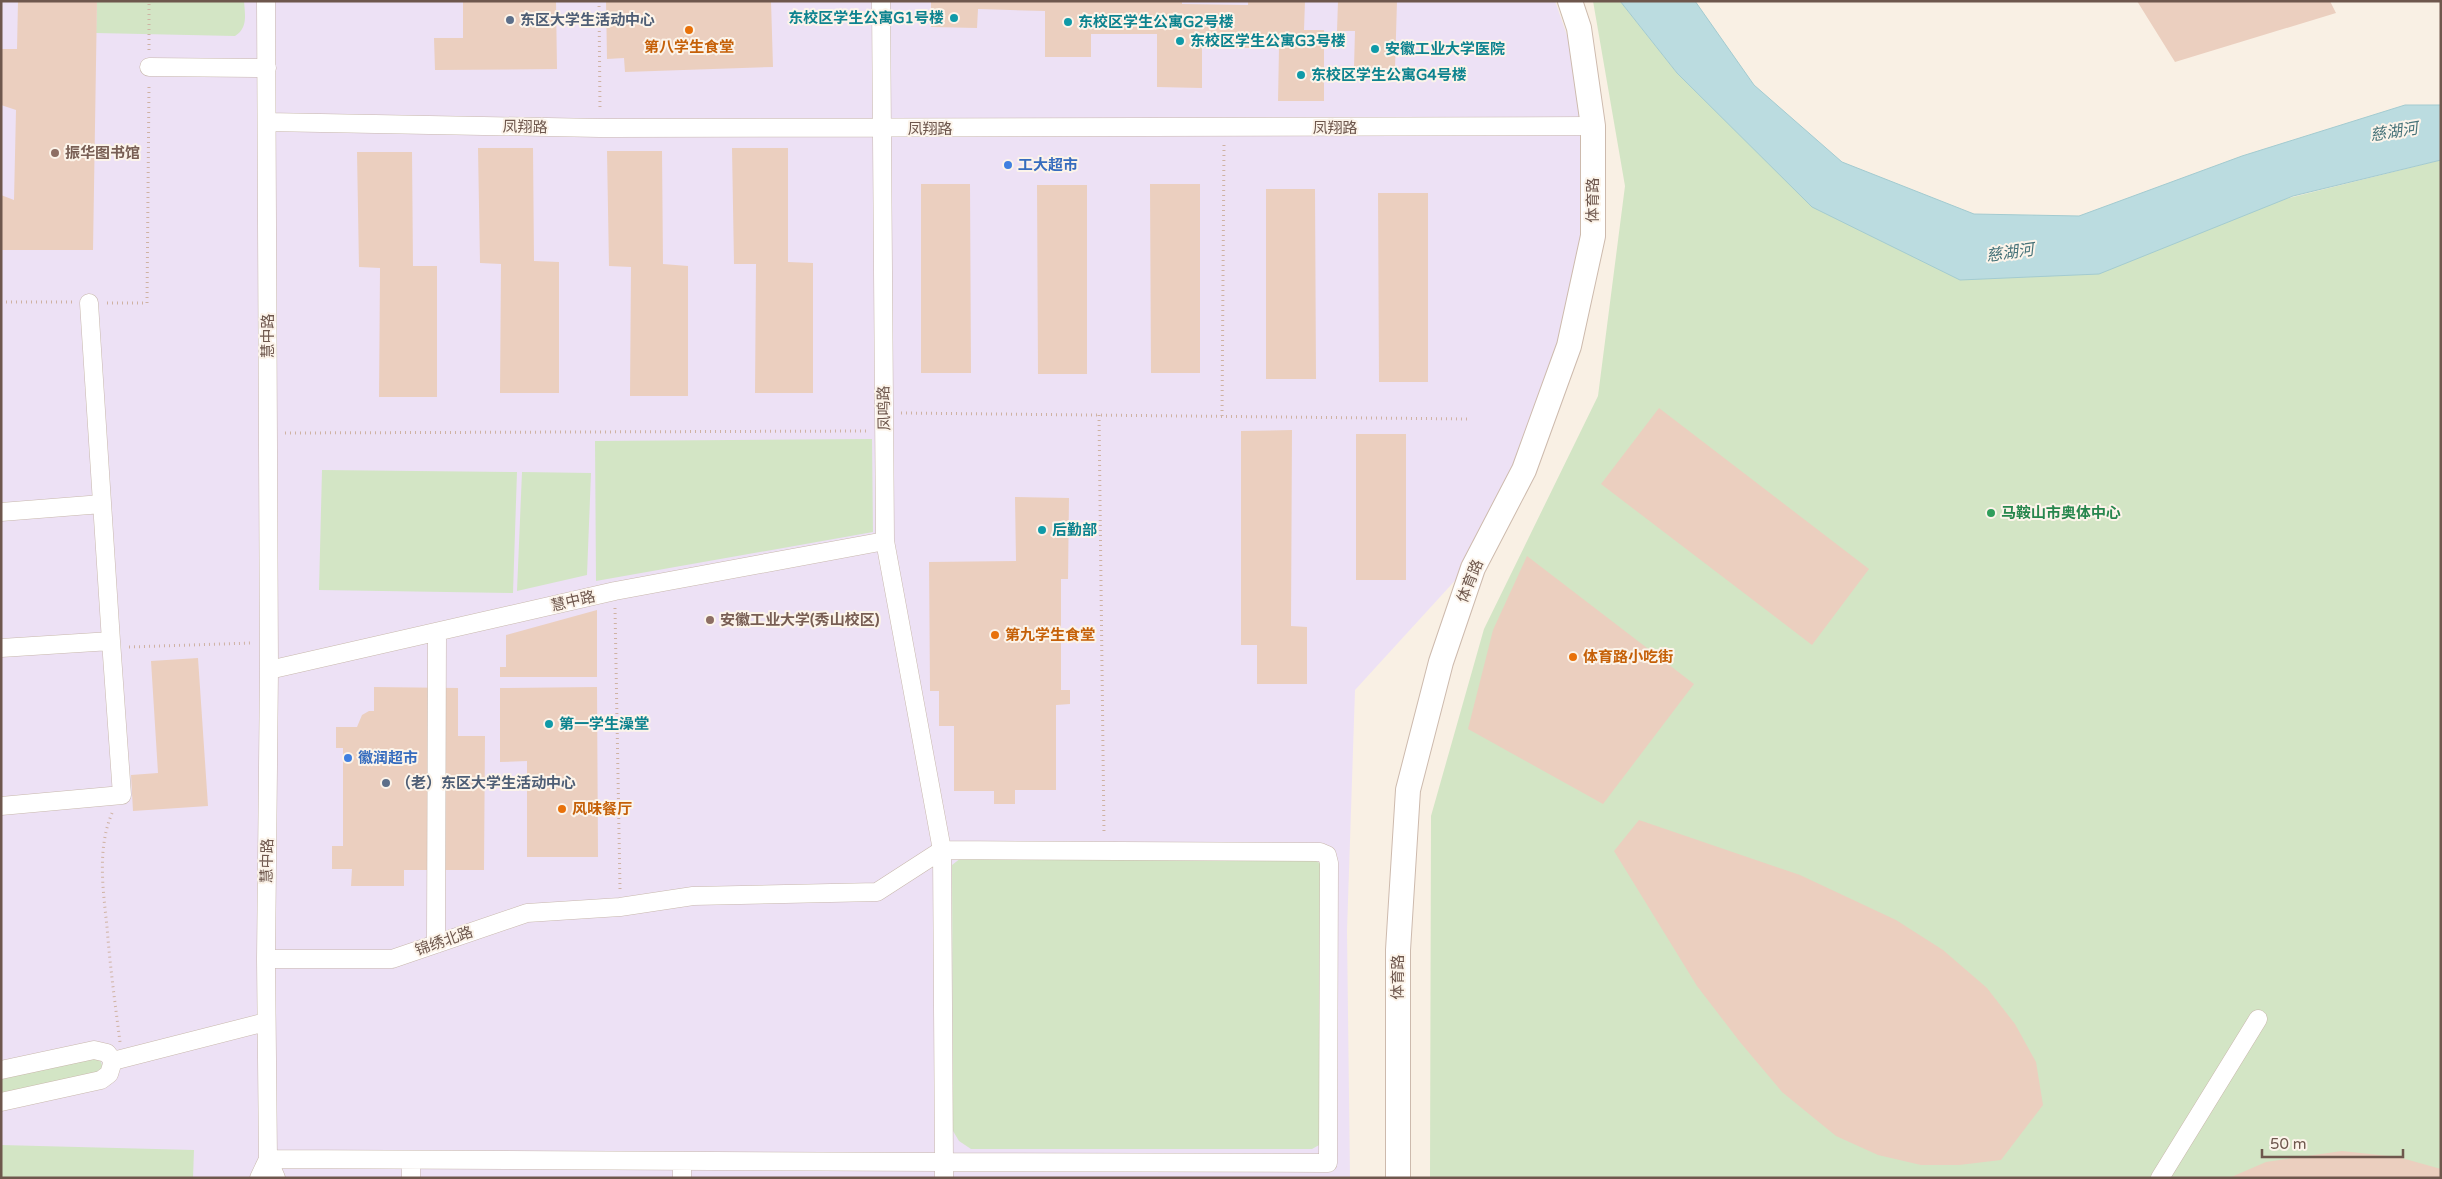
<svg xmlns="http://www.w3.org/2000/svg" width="2442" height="1179" font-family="'Varela Round','Noto Sans SC',sans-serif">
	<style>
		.education { fill: #ede1f5 }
		.green { fill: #d3e5c5 }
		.water { fill: #bbdce0; stroke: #a3cbd0 }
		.building { fill: #ebcfbf }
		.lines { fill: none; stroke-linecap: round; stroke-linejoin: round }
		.street-casing { stroke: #c8b8ac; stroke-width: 19 }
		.secondary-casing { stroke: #cdbaad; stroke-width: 26 }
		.path { stroke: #cfb2a3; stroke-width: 3; stroke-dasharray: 1 4; stroke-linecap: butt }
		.street { stroke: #fff; stroke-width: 18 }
		.secondary { stroke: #fff; stroke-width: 24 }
		.culture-dot { fill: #0f9aa8; stroke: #fcf4ea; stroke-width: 2 }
		.service-dot { fill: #5c6f8a; stroke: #fcf4ea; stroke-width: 2 }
		.food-dot { fill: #e8710a; stroke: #fcf4ea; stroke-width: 2 }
		.education-dot { fill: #8d6e63; stroke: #fcf4ea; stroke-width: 2 }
		.shop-dot { fill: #3f7fe0; stroke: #fcf4ea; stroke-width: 2 }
		.leisure-dot { fill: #2e9e5b; stroke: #fcf4ea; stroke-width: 2 }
		.labels { text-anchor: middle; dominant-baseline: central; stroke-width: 4; stroke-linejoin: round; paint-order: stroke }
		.culture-label { font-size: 15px; font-weight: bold; fill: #0d838f; stroke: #fcf4ea; text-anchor: start }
		.service-label { font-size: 15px; font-weight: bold; fill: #4e5e75; stroke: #fcf4ea; text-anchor: start }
		.food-label { font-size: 15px; font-weight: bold; fill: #c56008; stroke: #fcf4ea; text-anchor: start }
		.street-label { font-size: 15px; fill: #6e574d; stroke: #fcf4ea }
		.education-label { font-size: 15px; font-weight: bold; fill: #785e54; stroke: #fcf4ea; text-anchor: start }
		.shop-label { font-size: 15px; font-weight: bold; fill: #366cbe; stroke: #fcf4ea; text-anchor: start }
		.leisure-label { font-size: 15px; font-weight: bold; fill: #27864d; stroke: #fcf4ea; text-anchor: start }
		.water-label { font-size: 16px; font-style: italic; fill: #477379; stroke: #fcf4ea }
	</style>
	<rect width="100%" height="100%" fill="#f9f0e4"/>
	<path class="education" d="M1,1H1555L1575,58L1589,172L1569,346L1482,551L1355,690L1347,931L1350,1178H1Z"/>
	<path class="green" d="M97,1H244C245,15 248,28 235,36L96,33Z
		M1593,1H1620L1677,73L1960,280L2441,160V1178H1430L1431,816L1484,629L1598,396L1625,186Z
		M872,439L873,532L596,581L595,441Z
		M322,470L517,472L513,593L319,590Z
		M522,472L591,473L587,575L517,591Z
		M961,858L1314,860L1322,864L1321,1144L1312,1149H971L959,1141L953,1131L952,865Z
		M94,1058L100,1059L103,1068L97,1072L1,1094V1078Z
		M1,1145L194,1150L193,1178H1Z"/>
	<path class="water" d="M1620,1H1695L1754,85L1842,162L1974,214L2079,216L2242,156L2405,105H2441V160L2293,196L2099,274L1960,280L1812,207L1677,73Z"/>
	<path class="building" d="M18,1H97L93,250H1V195L14,200L16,110L1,105V49H17Z
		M463,1H556L557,69L435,70L434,38H463Z
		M606,1H771L773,67L625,72L624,58L607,59Z
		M931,1H1182V4L1248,5V1H1305L1304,30H1324V101H1278L1279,48H1202V88L1157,87V34H1091V57H1045V11L978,9L977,28L931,27Z
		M1338,1H1397L1395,69L1354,67L1355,31H1337Z
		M2137,1H2330L2336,13L2175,62Z
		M478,148H533L534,261L559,262V393H500L501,264L480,263Z
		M732,148H788V262L813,263V393H755L756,264H734Z
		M607,151H662L663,264L688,266V396H630L631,267L609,266Z
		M357,152H412L413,266H437V397H379L380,268L359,267Z
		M921,184H970L971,373H921Z
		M1150,184H1200V373H1151Z
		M1037,185H1087V374H1038Z
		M1266,189H1315L1316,379H1266Z
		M1378,193H1428V382H1379Z
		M1659,408L1869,569L1812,645L1601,484Z
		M1292,430L1291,626L1307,627V684H1257V645H1241V431Z
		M1356,434H1406V580H1356Z
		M1015,497L1069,498L1068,579H1061V690H1070V704L1056,705V790H1015V804H994V791H954V726H939V691H930L929,562L1016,561Z
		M1527,556L1694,684L1603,804L1468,729L1493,630Z
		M597,610V677H500V667H506V635Z
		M198,658L208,806L133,811L131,775L158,773L151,661Z
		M374,687L458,688V736H485L484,870H404V886H351L352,869H332V846H343V748H336V727H357L362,715L369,711H374Z
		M597,687L598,857H527V761L500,762V688Z
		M1639,820L1800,875L1896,920L1943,950L1987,988L2015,1024L2036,1062L2043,1105L2001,1160L1959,1165H1921L1878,1155L1836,1136L1782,1092L1740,1042L1697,986L1614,851Z
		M2342,1151L2398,1157L2441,1169V1178H2229L2266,1162Z"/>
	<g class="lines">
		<defs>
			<path id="street" d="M266,1L269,670L266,959L268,1159L276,1178
				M149,67L267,68
				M267,122L600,128L1593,126
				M1,512L102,504
				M1,648L111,641L89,303
				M269,670L615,591L885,541L881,1
				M1,806L122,795L111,641
				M436,944L437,632
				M266,959H392L527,913L620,907L693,896L877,892L942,850L1320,852L1327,855L1329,863L1328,1163L944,1162L942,850L885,541
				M113,1061L266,1022
				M1,1070L94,1050L107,1053L113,1061L109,1074L101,1080L1,1102
				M411,1160V1178
				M682,1161V1178
				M259,1178L268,1159L944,1162V1178
				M2160,1178L2258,1019"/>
			<path id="secondary" d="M1398,1178V950L1408,790L1441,662L1473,568L1524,470L1569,346L1593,236V126L1579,28L1570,1"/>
		</defs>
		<use href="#street" class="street-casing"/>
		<use href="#secondary" class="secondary-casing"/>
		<path class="path" d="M599,1L600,111
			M149,50V1
			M1,302H73
			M107,303H147L149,84
			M901,413L1468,419
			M1099,415L1104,834
			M1222,416L1224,144
			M285,433L868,431
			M615,608L620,889
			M129,647L252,643
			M112,813C97,849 103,889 107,927C110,966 115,1003 120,1042"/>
		<use href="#street" class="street"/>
		<use href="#secondary" class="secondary"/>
	</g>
	<g class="culture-dot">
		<circle cx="954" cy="18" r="5"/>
		<circle cx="1068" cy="22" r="5"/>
		<circle cx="1180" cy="41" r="5"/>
		<circle cx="1375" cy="49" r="5"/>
		<circle cx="1301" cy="75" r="5"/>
		<circle cx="1042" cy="530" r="5"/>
		<circle cx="549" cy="724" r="5"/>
	</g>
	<g class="service-dot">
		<circle cx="510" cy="20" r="5"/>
		<circle cx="386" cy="783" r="5"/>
	</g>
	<g class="food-dot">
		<circle cx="689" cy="30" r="5"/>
		<circle cx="995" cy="635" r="5"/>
		<circle cx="1573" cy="657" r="5"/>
		<circle cx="562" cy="809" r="5"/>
	</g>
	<g class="education-dot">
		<circle cx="55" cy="153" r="5"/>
		<circle cx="710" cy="620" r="5"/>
	</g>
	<g class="shop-dot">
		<circle cx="1008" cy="165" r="5"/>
		<circle cx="348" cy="758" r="5"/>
	</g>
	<circle class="leisure-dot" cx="1991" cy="513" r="5"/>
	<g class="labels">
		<g class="culture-label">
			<text x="944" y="18" text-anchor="end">东校区学生公寓G1号楼</text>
			<text x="1078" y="22">东校区学生公寓G2号楼</text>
			<text x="1190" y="41">东校区学生公寓G3号楼</text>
			<text x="1385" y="49">安徽工业大学医院</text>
			<text x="1311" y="75">东校区学生公寓G4号楼</text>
			<text x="1052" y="530">后勤部</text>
			<text x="559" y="724">第一学生澡堂</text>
		</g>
		<g class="service-label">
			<text x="520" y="20">东区大学生活动中心</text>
			<text x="396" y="783">（老）东区大学生活动中心</text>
		</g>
		<g class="food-label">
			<text x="689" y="47" text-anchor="middle">第八学生食堂</text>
			<text x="1005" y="635">第九学生食堂</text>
			<text x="1583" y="657">体育路小吃街</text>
			<text x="572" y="809">风味餐厅</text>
		</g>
		<g class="street-label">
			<text transform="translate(525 127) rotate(1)">凤翔路</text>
			<text x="1335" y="128">凤翔路</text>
			<text x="930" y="129">凤翔路</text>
			<text transform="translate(1593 200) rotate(-90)">体育路</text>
			<text transform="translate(268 336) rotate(-90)">慧中路</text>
			<text transform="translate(884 408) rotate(-91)">凤鸣路</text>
			<text transform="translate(1470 581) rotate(-68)">体育路</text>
			<text transform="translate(573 601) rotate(-13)">慧中路</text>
			<text transform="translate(267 861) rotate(-89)">慧中路</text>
			<text transform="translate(444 941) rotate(-19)">锦绣北路</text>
			<text transform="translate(1398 977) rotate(-90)">体育路</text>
		</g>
		<g class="education-label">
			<text x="65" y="153">振华图书馆</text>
			<text x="720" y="620">安徽工业大学(秀山校区)</text>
		</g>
		<g class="shop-label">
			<text x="1018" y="165">工大超市</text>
			<text x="358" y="758">徽润超市</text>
		</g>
		<g class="leisure-label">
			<text x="2001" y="513">马鞍山市奥体中心</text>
		</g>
		<g class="water-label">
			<text transform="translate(2394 132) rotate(-9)">慈湖河</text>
			<text transform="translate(2010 253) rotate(-8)">慈湖河</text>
		</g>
	</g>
	<rect width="2442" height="1179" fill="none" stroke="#6e574d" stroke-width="5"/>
	<path d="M2262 1149v8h141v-8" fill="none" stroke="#6e574d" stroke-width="2.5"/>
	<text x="2270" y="1149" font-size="15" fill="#6e574d" stroke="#fcf4ea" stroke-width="4" paint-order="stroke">50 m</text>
</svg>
